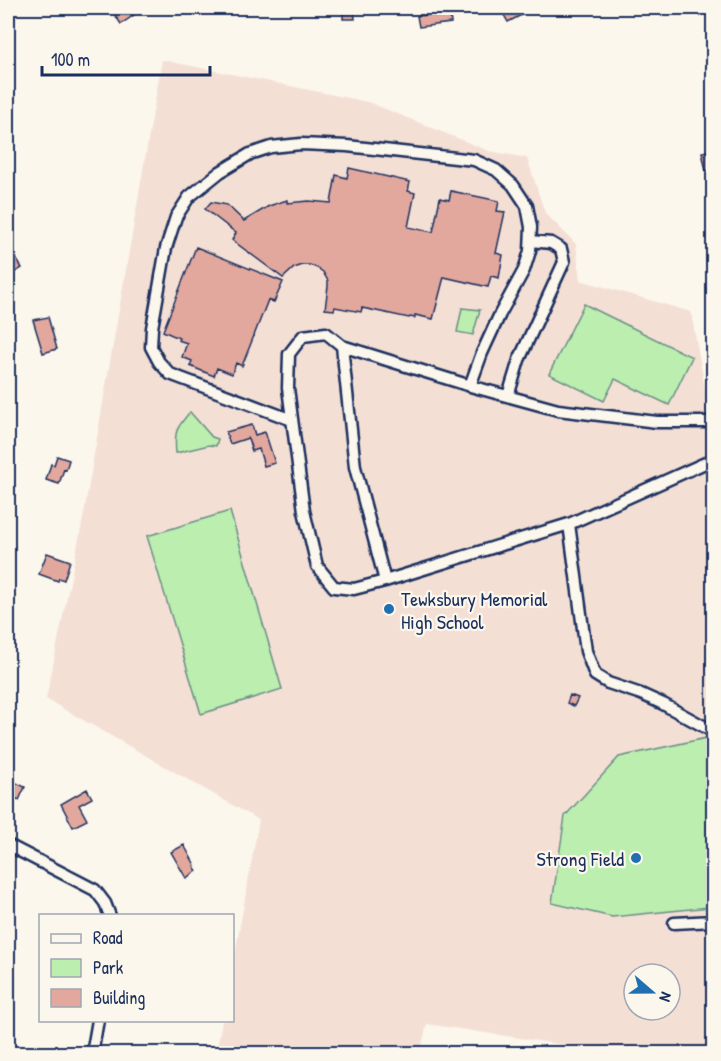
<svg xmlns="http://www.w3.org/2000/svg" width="721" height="1061" font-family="'Patrick Hand',sans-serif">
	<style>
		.built { fill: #f4dfd5; fill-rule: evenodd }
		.green { fill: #bbeeaf; stroke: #6b8e86; stroke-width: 1.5 }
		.building { fill: #e2a89e; stroke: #1b2f5e; stroke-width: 1.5 }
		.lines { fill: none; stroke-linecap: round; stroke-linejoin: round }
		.minor-casing { stroke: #1b2f5e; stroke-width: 15 }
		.minor { stroke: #fbf7ec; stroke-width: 10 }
		.poi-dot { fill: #1f6fb2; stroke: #fbf7ec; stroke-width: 2 }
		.labels { text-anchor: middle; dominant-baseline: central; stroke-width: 4.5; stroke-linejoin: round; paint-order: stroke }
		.poi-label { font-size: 20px; fill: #1b2f5e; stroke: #fbf7ec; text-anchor: start }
	</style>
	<rect width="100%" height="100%" fill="#fbf7ec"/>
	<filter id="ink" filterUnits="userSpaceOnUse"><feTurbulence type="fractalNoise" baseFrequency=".0167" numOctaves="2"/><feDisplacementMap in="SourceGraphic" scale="12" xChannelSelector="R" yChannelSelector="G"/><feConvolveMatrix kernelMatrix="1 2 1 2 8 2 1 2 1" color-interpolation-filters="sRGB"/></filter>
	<g filter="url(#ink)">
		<path class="built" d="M162,60L368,102L489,151L527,158L545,213L576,244L580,280L691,312L707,399H713V1053H602L584,1048L427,1024L420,1053H216L222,1021L232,1020L233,965L259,820L46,699L83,519ZM634,974H670V1010H634Z"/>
		<path class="green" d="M584,304L692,357L669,405L615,379L604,401L549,374Z
			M462,308L480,310L473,335L457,332Z
			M190,412L212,437L218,439L216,446L209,445L176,453C174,432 176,428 190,412Z
			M230,511L282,689L201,714L147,536Z
			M711,737L714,748V901L710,907L612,917L552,903L565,816L619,757Z"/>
		<path class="building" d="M110,8H129L134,15L121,24Z
			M343,8H354L355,19H343Z
			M449,8L451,23L419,27L417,16L427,15L426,11Z
			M500,8H535L508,22Z
			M714,150V170L706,171L702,152Z
			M349,168L410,182L408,191L415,193L408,227L433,232L440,198L449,200L451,191L499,201L497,211L505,212L496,253L503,255L499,278L491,276L488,287L444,277L433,319L415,315V318L410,317L409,318L362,308L361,312L335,307L334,310L325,309L328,286V281L323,272L317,268L310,265H303L294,268L283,278L232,240L236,233L205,209L211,202L227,205L244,221L269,206L287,200V203L309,201L331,203L336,175L347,178Z
			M8,245L22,268L8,277Z
			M196,247L283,282L274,302L268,300L242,366L236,363L232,374L217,368L214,376L190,366L192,361L182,357L187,343L178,340L179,338L163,331Z
			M48,317L57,349L43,353L33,320Z
			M252,425L255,435L265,432L275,463L264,466L259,449L252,451L248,438L230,444L226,432Z
			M57,456L69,460L66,470L64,469L59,484L46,480L51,464L54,465Z
			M47,553L70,561L64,580L59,578L58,581L39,574Z
			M570,695L578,698L574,706L567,703Z
			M8,779L25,787L19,800L8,795Z
			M87,789L92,798L79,805L87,820L73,827L61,804Z
			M184,845L195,865L194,866L197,871L186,878L171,852Z"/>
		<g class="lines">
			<defs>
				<path id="minor" d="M342,346L326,333L303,336L289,354L288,388L304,511L317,566L334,587L354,589L385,581
					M508,396L519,360L564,262L561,249L551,243L531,241
					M292,420L170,374L159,362L151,347L152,328L166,248L176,217L189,197L220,172L250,154L271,147L301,144L347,146L474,160L496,170L513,185L527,206L531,227L530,251L524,270L500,314L482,353L470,386
					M714,422H657L558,410L474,387L342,346L355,467L385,581L569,524L714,459
					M569,524L586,651L595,675L608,683L641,694L663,704L714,732
					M8,845L95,890L105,903L110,916
					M674,923L714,921
					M92,1054L98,1020"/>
			</defs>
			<use href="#minor" class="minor-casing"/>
			<use href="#minor" class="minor"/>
		</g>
	</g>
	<g class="poi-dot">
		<circle cx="389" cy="609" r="6"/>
		<circle cx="636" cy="858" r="6"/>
	</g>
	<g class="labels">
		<g class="poi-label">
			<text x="401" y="598">Tewksbury Memorial<tspan x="401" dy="23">High School</tspan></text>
			<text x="624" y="858" text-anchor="end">Strong Field</text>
		</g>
	</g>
	<rect width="721" height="1061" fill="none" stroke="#fbf7ec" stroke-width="30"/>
	<rect x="15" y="15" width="691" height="1031" fill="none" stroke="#1b2f5e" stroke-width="2" filter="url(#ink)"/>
	<rect x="39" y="914" width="195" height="108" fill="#fbf7ec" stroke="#a1a7b3" stroke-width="1.5"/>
	<rect x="51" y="934" width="30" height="9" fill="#fbf7ec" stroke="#a1a7b3" stroke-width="1.5"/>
	<text x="93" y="944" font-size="18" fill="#1b2f5e">Road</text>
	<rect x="51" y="959" width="30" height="18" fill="#bbeeaf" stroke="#a1a7b3" stroke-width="1.5"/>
	<text x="93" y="974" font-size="18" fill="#1b2f5e">Park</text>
	<rect x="51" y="989" width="30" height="18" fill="#e2a89e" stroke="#a1a7b3" stroke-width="1.5"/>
	<text x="93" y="1004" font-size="18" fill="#1b2f5e">Building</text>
	<g transform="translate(652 992) rotate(110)"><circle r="28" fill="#fbf7ec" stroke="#a1a7b3" stroke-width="1.5"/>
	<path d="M0-4.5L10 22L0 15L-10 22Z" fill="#1f6fb2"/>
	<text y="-9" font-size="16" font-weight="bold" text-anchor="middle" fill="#1b2f5e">N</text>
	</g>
	<path d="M42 66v9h168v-9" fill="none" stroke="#1b2f5e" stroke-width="3"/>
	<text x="51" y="66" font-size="18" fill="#1b2f5e" stroke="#fbf7ec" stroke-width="4.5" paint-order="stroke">100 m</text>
</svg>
